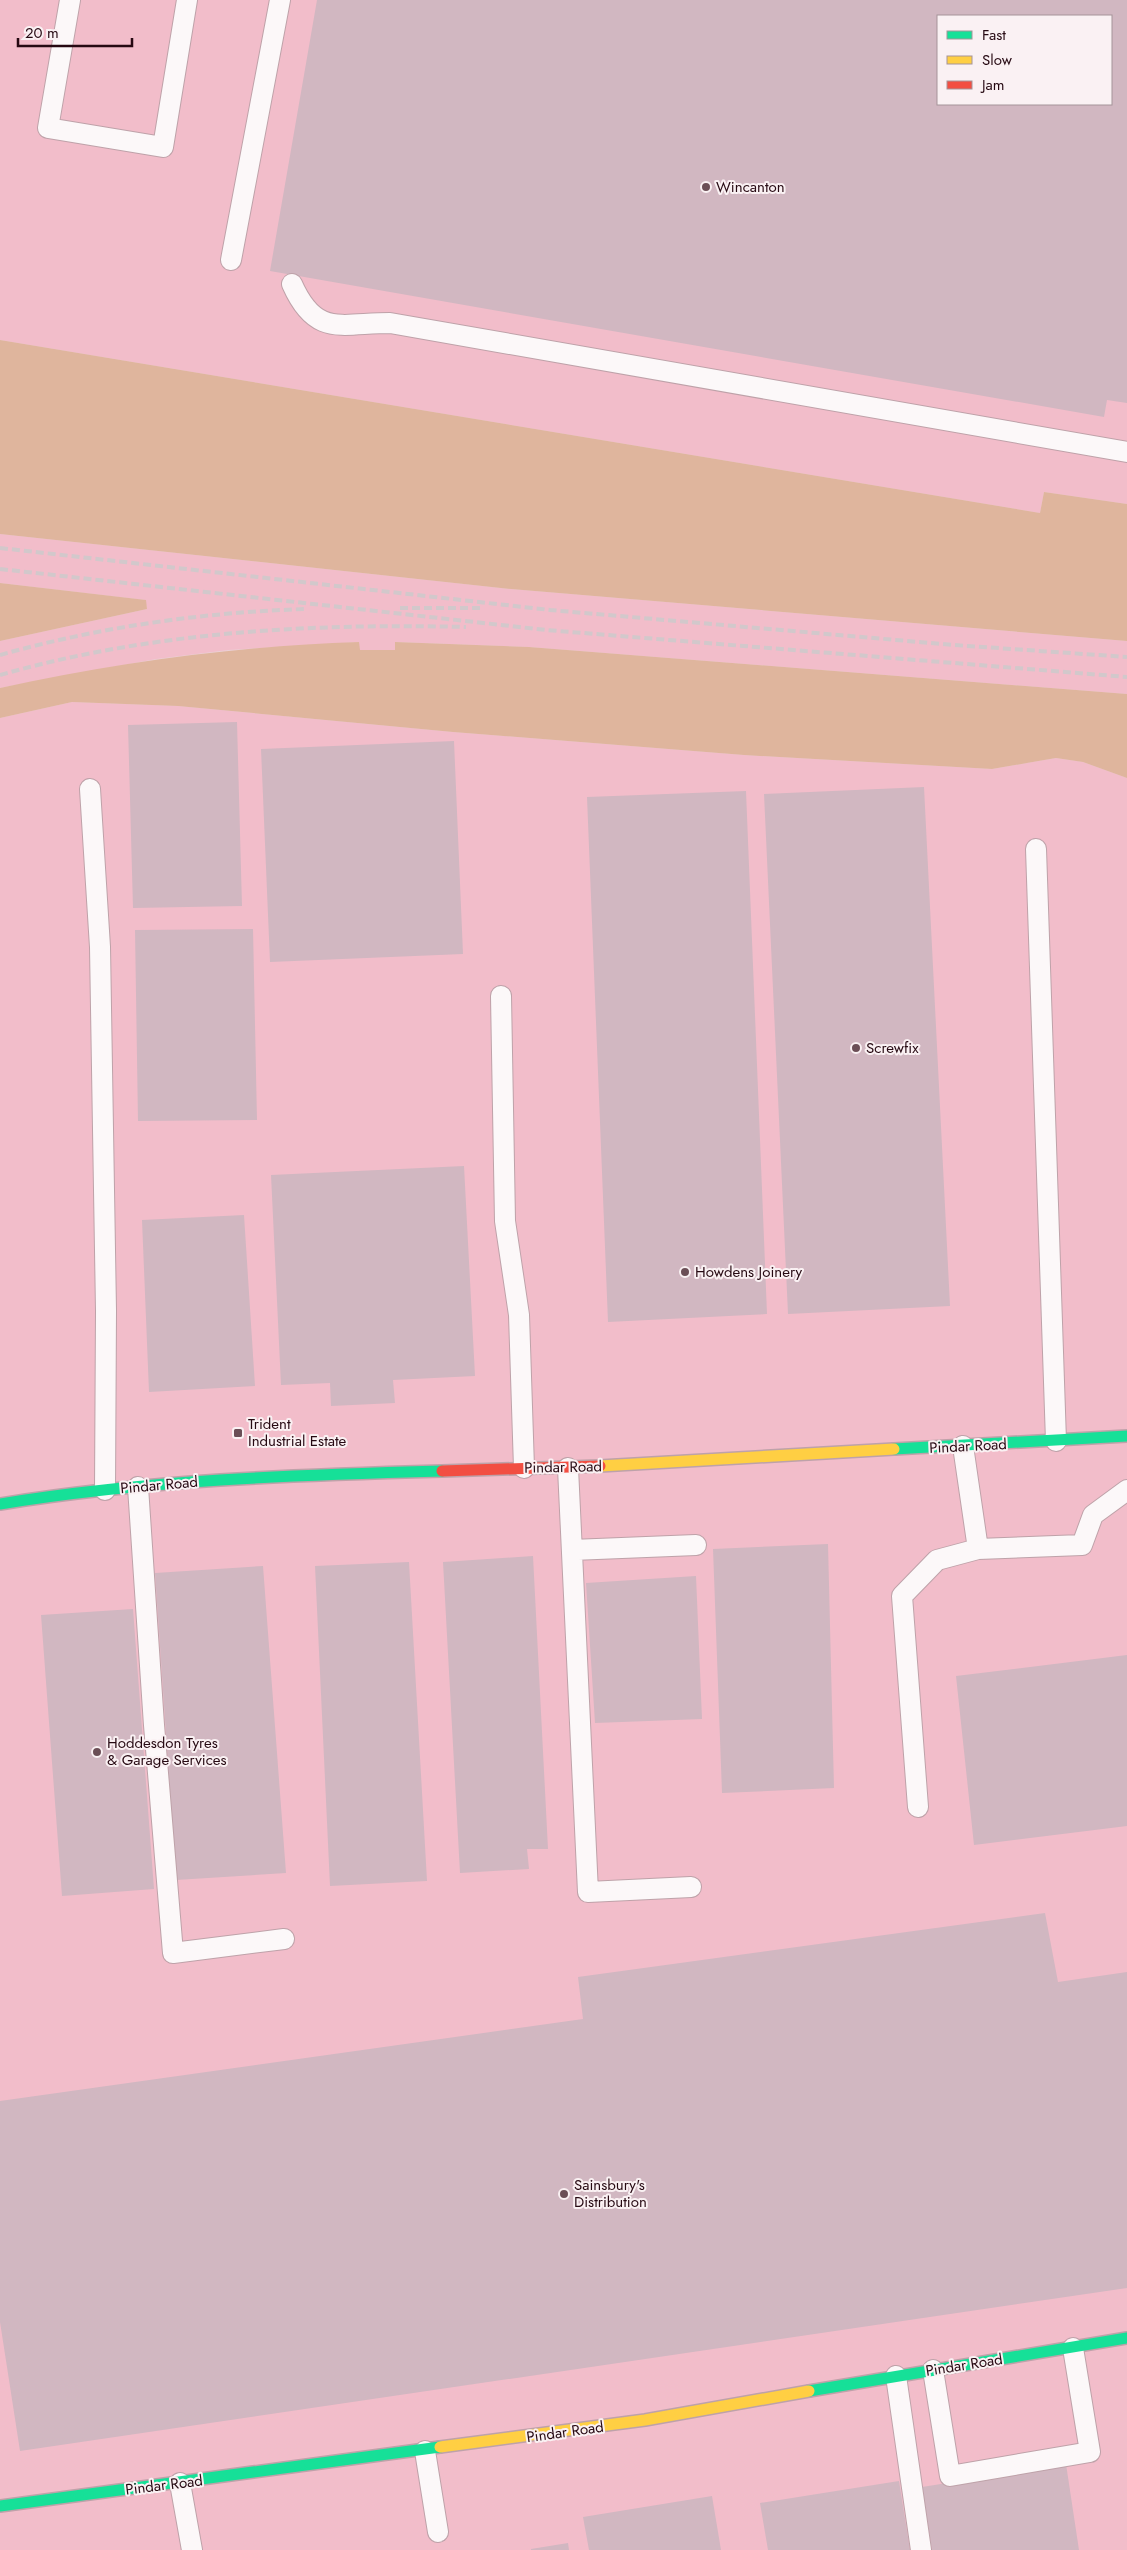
<svg xmlns="http://www.w3.org/2000/svg" width="1127" height="2550" font-family="Jost,sans-serif">
	<style>
		.built { fill: #f2bdca; fill-rule: evenodd }
		.green { fill: #dfb59d }
		.building { fill: #d1b7c1; fill-rule: evenodd }
		.lines { fill: none; stroke-linecap: round; stroke-linejoin: round }
		.lane-casing { stroke: #bea2a9; stroke-width: 22 }
		.fast-casing { stroke: #bea2a9; stroke-width: 14 }
		.slow-casing { stroke: #bea2a9; stroke-width: 14 }
		.jam-casing { stroke: #bea2a9; stroke-width: 14 }
		.lane { stroke: #fcf8f9; stroke-width: 20 }
		.fast { stroke: #16e098; stroke-width: 11 }
		.slow { stroke: #ffcf43; stroke-width: 11 }
		.jam { stroke: #f24e42; stroke-width: 11 }
		.rail { stroke: #d2c8cb; stroke-width: 4; stroke-dasharray: 8 4; stroke-linecap: butt }
		.poi-dot { fill: #6b4e56; stroke: #faf1f3; stroke-width: 2 }
		.labels { text-anchor: middle; dominant-baseline: central; stroke-width: 4; stroke-linejoin: round; paint-order: stroke }
		.poi-label { font-size: 15px; fill: #260912; stroke: #faf1f3; text-anchor: start }
		.street-label { font-size: 15px; fill: #260912; stroke: #faf1f3 }
	</style>
	<rect width="100%" height="100%" fill="#ebcfd5"/>
	<path class="built" d="M0,0H1127V504L1044,492L1040,513L0,340ZM938,16H1111V104H938Z
		M0,534L511,589L1127,641V694L529,647L396,642V650H359V642L228,650L156,659L0,688V641L147,609L145,600L0,583Z
		M72,702L178,706L453,732L744,755L992,769L1056,758L1083,762L1127,778V2550H0V718Z"/>
	<path class="green" d="M0,340L1040,513L1044,492L1127,504V641L511,589L0,534Z
		M0,583L146,600L147,609L0,641Z
		M359,642L360,650H395V642L529,647L1127,694V778L1083,762L1056,758L992,769L744,755L453,732L178,706L72,702L0,718V688C119,662 238,646 359,642Z"/>
	<path class="building" d="M317,0H1127V403L1107,400L1104,417L270,271ZM938,16H1111V104H938Z
		M237,722L242,906L133,908L128,725Z
		M454,741L463,954L270,962L261,749Z
		M924,787L950,1306L788,1314L764,794Z
		M746,791L767,1314L608,1322L587,797Z
		M253,929L257,1120L138,1121L135,930Z
		M464,1166L475,1376L393,1380L395,1403L331,1406L330,1383L281,1385L271,1175Z
		M244,1215L255,1386L149,1392L142,1220Z
		M828,1544L834,1788L722,1793L713,1549Z
		M533,1556L548,1849H527L529,1869L460,1873L443,1562Z
		M409,1562L427,1881L330,1886L315,1566Z
		M263,1566L286,1873L176,1880L155,1573Z
		M696,1576L702,1719L595,1723L586,1583Z
		M133,1609L154,1889L62,1896L41,1615Z
		M1127,1655V1826L974,1845L956,1676Z
		M1045,1913L1058,1982L1127,1972V2288L20,2451L0,2322V2101L583,2019L578,1977Z
		M1066,2464L1079,2550H932L922,2487Z
		M899,2481L910,2550H768L760,2503Z
		M712,2496L721,2550H589L583,2517Z
		M568,2543L569,2550H531V2549Z"/>
	<g class="lines">
		<defs>
			<path id="lane" d="M70,0L48,128L163,147L187,0
				M231,260L280,0
				M292,284C316,338 341,323 390,323L1127,452
				M90,789L100,947L106,1311L105,1490
				M1036,849L1056,1441
				M501,996L505,1221L519,1315L524,1468
				M568,1468L588,1892L691,1887
				M138,1487L154,1725L173,1953L284,1939
				M978,1549L1082,1545L1093,1515L1127,1490
				M572,1550L696,1545
				M918,1807L902,1596L937,1560L978,1549L963,1446
				M933,2370L950,2476L1090,2452L1073,2348
				M896,2376L921,2550
				M425,2451L438,2532
				M180,2483L192,2550"/>
			<path id="fast" d="M894,1449L1127,1436
				M0,1504C146,1480 294,1475 442,1471
				M809,2391L1127,2338
				M0,2506L440,2447"/>
			<path id="slow" d="M600,1466L894,1449
				M440,2447L645,2420L809,2391"/>
			<path id="jam" d="M442,1471L600,1466"/>
		</defs>
		<use href="#lane" class="lane-casing"/>
		<use href="#fast" class="fast-casing"/>
		<use href="#slow" class="slow-casing"/>
		<use href="#jam" class="jam-casing"/>
		<use href="#lane" class="lane"/>
		<use href="#fast" class="fast"/>
		<use href="#slow" class="slow"/>
		<use href="#jam" class="jam"/>
		<path class="rail" d="M0,548L550,610L954,645L1127,657
			M0,569L546,630L1127,677
			M400,608H480
			M0,655C99,627 205,612 307,609
			M0,675C151,632 310,623 466,627"/>
	</g>
	<g class="poi-dot">
		<circle cx="706" cy="187" r="5"/>
		<circle cx="856" cy="1048" r="5"/>
		<circle cx="685" cy="1272" r="5"/>
		<rect x="233" y="1428" width="10" height="10" rx="2.5"/>
		<circle cx="97" cy="1752" r="5"/>
		<circle cx="564" cy="2194" r="5"/>
	</g>
	<g class="labels">
		<g class="poi-label">
			<text x="716" y="187">Wincanton</text>
			<text x="866" y="1048">Screwfix</text>
			<text x="695" y="1272">Howdens Joinery</text>
			<text x="248" y="1424">Trident<tspan x="248" dy="17">Industrial Estate</tspan></text>
			<text x="107" y="1743">Hoddesdon Tyres<tspan x="107" dy="17">&amp; Garage Services</tspan></text>
			<text x="574" y="2185">Sainsbury's<tspan x="574" dy="17">Distribution</tspan></text>
		</g>
		<g class="street-label">
			<text transform="translate(968 1446) rotate(-3)">Pindar Road</text>
			<text transform="translate(563 1467) rotate(-1)">Pindar Road</text>
			<text transform="translate(159 1485) rotate(-5)">Pindar Road</text>
			<text transform="translate(964 2365) rotate(-9)">Pindar Road</text>
			<text transform="translate(565 2432) rotate(-8)">Pindar Road</text>
			<text transform="translate(164 2485) rotate(-7)">Pindar Road</text>
		</g>
	</g>
	<rect x="937" y="15" width="175" height="90" fill="#faf1f3" stroke="#a59499"/>
	<rect x="947" y="31" width="25" height="8" fill="#16e098" stroke="#a59499"/>
	<text x="982" y="40" font-size="15" fill="#260912">Fast</text>
	<rect x="947" y="56" width="25" height="8" fill="#ffcf43" stroke="#a59499"/>
	<text x="982" y="65" font-size="15" fill="#260912">Slow</text>
	<rect x="947" y="81" width="25" height="8" fill="#f24e42" stroke="#a59499"/>
	<text x="982" y="90" font-size="15" fill="#260912">Jam</text>
	<path d="M18 38v8h114v-8" fill="none" stroke="#260912" stroke-width="2.5"/>
	<text x="25" y="38" font-size="15" fill="#260912" stroke="#faf1f3" stroke-width="4" paint-order="stroke">20 m</text>
</svg>
